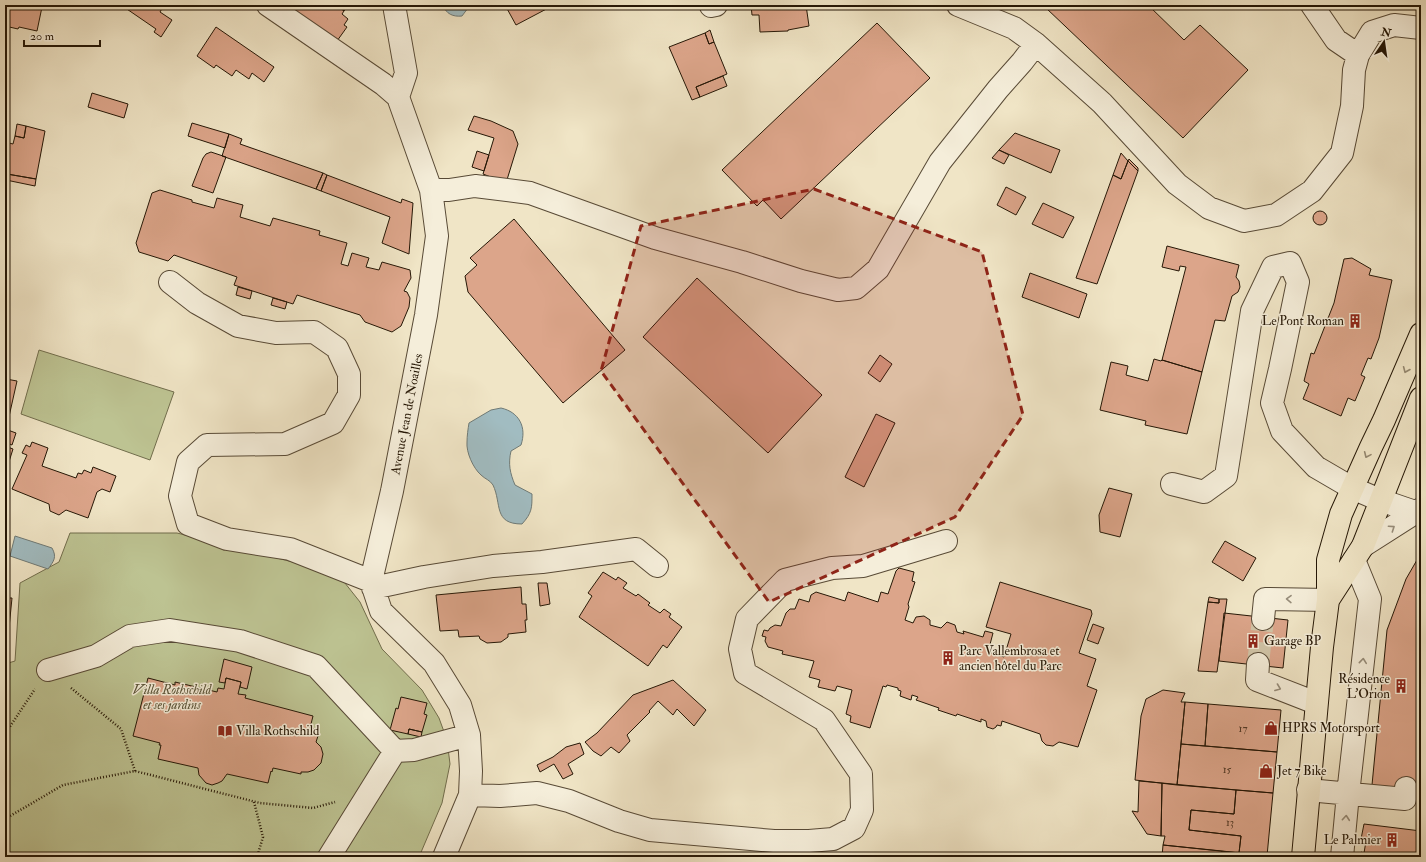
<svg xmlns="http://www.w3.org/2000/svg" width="1426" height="862" font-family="'IM FELL Double Pica',serif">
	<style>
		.green { fill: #bdc392; stroke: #716d4c }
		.water { fill: #a1bcc1; stroke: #6f7a76 }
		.building { fill: #dca58a; stroke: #251706 }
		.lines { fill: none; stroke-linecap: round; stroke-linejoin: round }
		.minor-tunnel { stroke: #d2c6a9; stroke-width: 22; stroke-dasharray: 22 11; stroke-linecap: butt }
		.minor-casing { stroke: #584a36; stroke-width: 24 }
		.highway-casing { stroke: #251706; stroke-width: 24 }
		.path { stroke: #251706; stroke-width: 2.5; stroke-dasharray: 1 2; stroke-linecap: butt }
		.minor { stroke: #f5eeda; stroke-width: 22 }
		.highway { stroke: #f0e5c6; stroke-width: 22 }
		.oneway { stroke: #958870 }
		.oneway2 { stroke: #978d7b }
		.marked { fill: #8f2418; fill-opacity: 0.2; stroke: #8f2418; stroke-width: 3; stroke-dasharray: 8 5; stroke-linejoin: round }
		.labels { text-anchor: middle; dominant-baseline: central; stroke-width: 3; stroke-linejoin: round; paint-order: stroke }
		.number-label { font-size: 11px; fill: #533a27 }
		.poi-label { font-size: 13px; fill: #251706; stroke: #f5eeda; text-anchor: start }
		.street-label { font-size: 13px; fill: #251706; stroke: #f5eeda }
		.park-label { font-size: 13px; font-style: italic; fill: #5a5337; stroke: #f5eeda }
	</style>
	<rect width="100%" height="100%" fill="#f0e5c6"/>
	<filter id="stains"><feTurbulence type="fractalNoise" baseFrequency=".005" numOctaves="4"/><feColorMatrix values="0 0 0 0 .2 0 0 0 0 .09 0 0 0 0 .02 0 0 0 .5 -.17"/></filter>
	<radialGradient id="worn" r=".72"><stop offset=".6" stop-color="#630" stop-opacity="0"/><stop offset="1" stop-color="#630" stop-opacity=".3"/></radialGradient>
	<path class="green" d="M39,350L174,392L150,460L21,414Z
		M70,533H177L337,573L360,602L382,649L422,690L439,718L447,740L450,764L442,803L419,857H5V664L15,661L20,583L59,562Z"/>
	<path class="water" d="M443,5H468V8L462,16C453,17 446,14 443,5Z
		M501,408C519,412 527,427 521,445L511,451C508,464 510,473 515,485L532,494C532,508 532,513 522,524C493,524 502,504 493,485C490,480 485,479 481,475C473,468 466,452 467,442C467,436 468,429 469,423L491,410Z
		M15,536L52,548C57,557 54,561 48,569L10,556Z"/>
	<path class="building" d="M5,5H49V9L42,7L37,31L19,27L18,29L5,26Z
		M121,5H164L160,12L172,20L161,37L154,32L156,29Z
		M286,5H337L344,11L342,14L348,19L344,25L347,27L337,41Z
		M337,5H349L344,11Z
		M505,5H554L516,25Z
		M751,5H787V8L806,5L809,26L788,30V31L760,32L759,15H752Z
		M1049,5H1148L1184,40L1200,25L1248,70L1183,138L1046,8Z
		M877,23L930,78L781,219L763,200L757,206L722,170Z
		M216,27L274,67L264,82L252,73L249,79L236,70L232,76L216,65L214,68L197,56Z
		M710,30L714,42L709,44L705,33Z
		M705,33L709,44L714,42L727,74L696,87L700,97L692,100L669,47Z
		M723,76L727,86L700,97L696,87Z
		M92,93L128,104L124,118L88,107Z
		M474,116L491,121L513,131L518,144L506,183L483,174L494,138L468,130Z
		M192,123L229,134L225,148L188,136Z
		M17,124L26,126L24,138L15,136Z
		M26,126L45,131L36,179L7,174L6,180H5V142L13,144L15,136L24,138Z
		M1015,133L1060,150L1051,173L999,150Z
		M229,134L242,139L240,144L323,173L316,189L222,156Z
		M999,150L1009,155L1004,164L992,158Z
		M477,151L489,155L484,171L472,167Z
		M211,152L226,157L213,193L192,186L203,158L206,154Z
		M1121,153L1128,161L1121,179L1113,175Z
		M1129,159L1138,168V171L1128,161Z
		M1128,161L1138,171L1097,284L1076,278L1113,175L1121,179Z
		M323,173L327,175L321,191L316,189Z
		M7,174L36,179L35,186L6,180Z
		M327,175L401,203L402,199L413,203L409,254L382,243L390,217L321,191Z
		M1006,187L1026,197L1016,215L997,205Z
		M160,190L192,200V202L214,208L217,198L243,205L240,217L270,226L273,218L320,231L319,235L347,243L341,264L348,266L352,253L369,258L366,267L379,270L382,262L410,270L411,278L404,291L407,292L410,298L409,307L401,326L392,332L365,322L360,315L297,295L293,304L234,285L237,277L174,255L168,261L139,252L136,243L152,193Z
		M1043,203L1074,217L1063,238L1032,224Z
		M1313 218a7 7 0 1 1 14 0a7 7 0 1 1-14 0Z
		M514,219L625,350L563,403L468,292L465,276L477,265L470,258Z
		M1167,246L1239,265L1236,277L1239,281L1240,287L1238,292L1232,296L1225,321L1215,320L1202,372L1162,360L1186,267L1180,266L1179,271L1162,267Z
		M1352,258L1371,269L1369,275L1392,280L1379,338L1371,359L1368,358L1361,375L1365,377L1355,401L1348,398L1341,416L1303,399L1309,384L1304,381L1311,353L1314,354L1334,303L1344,259Z
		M1030,273L1087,294L1079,318L1022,297Z
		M697,278L822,395L768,453L643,337Z
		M238,287L252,291L250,299L236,295Z
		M273,298L287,302L285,309L271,305Z
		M880,355L892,364L880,382L868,373Z
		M1154,359L1161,361L1162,360L1202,372L1187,434L1145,425L1146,421L1100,410L1111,362L1128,366L1126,375L1148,381Z
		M6,379L17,381L6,430L5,429Z
		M876,414L895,423L864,487L845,477Z
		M5,429L16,433L12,445L5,442Z
		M32,442L48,448L42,466L76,478L78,473L82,474L84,470L91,473L93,467L116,476L110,492L102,489L97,492L88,518L66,510L59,515L50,511L49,504L12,489L27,455L22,453L26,445L30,447Z
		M5,446L13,449L7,468L5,467Z
		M1109,488L1132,494L1120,537L1100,532L1099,515Z
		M1225,541L1256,558L1243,581L1212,562Z
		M1421,553V756H1419L1416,789L1372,785L1387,630L1406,579Z
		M899,568L914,572L912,581L915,582L908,604L909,607L905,620L913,623L916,617L924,616L930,620V625L941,628L947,622L955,625L957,632L964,634L963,631L983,637L985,631L993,633L988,652L1004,657L1011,634L986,627L1000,582L1091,610L1092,614L1079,653L1096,659L1087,686L1097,690L1078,747L1059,742L1053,746L1046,745L1042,741L1040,734L1002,721L1001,726L997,725L996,727L993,729L987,727L986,721L981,719V722L957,714L956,716L938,710L939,708L916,700L918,697L912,695L911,700L900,696L901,691L898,690V688L887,685L886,687L883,686L870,728L850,722L851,716L846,714L852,690L837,686L835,691L818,687L820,680L809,677L814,661L782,654L783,651L768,647L765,641L766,637L762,636L764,630L768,631L770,628L775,625L781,626L786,613L790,609H795L799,599L809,602L811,595L816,592L845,601L848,592L878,602L881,592L888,594L896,571Z
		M603,572L616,580L618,577L627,583L623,588L636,596L638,594L650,603L648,605L660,613L664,609L671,614L669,617L682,627L667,648L663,645L648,666L579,617L592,596L588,593Z
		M538,583H547L550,604L540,606Z
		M521,587L522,604H526L527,620H525L526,632L508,634V637L501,642L487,643L480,639L479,636L459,637L458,630L440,631L436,595Z
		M1209,597L1219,599V603L1208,602Z
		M5,598H12L7,648L5,650Z
		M1219,599H1227L1217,672L1198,671L1208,602L1219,603Z
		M1224,613L1288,620L1283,668L1219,661Z
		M1093,624L1104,628L1098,644L1087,640Z
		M224,659L252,667L247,689L240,687L241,682L226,678L225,683L219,682Z
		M148,678L175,685V682L217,692L218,688L224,689L226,678L241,682L238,694L246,695L245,698L313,716L310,728L315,729V733L318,736L316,742L321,747L323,754L321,763L314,770L308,772H301V774L273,768L272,772L271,771L268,783L227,774L222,781L218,783L212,785L206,783L199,775L198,768L158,759L161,745H159L160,743L133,736Z
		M673,680L706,710L694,726L677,709L673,715L658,701L649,711L650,712L627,735L630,741L619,753L611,747L601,756L593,751L585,742L597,733L633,695Z
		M1163,690L1185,693L1181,702H1185L1177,785L1135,780L1141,716L1146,699Z
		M401,697L427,703L424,714L427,715L422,732L409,729L408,734L390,730L396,708L398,709Z
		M1185,702L1208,704L1205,746L1181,744Z
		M1208,704L1281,710L1277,752L1205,746Z
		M409,729L422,732L421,737L408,734Z
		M580,743L584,754L568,764L573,774L563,779L554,764L540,772L537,765L553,757L566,747Z
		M1181,744L1277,752L1273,793L1177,785Z
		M1139,781L1162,783L1161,836L1147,834L1132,811L1138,812Z
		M1162,783L1236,790L1234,814L1191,810L1189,830L1241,836L1239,853L1163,845L1165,836H1161Z
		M1236,790L1273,793L1267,856L1239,853L1241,836L1189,830L1191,810L1234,814Z
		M1364,824L1421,831V845H1417L1416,857H1360L1361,852L1364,853L1366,841L1361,839Z
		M1163,845L1222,851V857H1162Z
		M1222,851L1267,856V857H1222Z"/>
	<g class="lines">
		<path class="minor-tunnel" d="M1258,664L1263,619"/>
		<defs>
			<path id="minor" d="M268,5L383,84L398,97L431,190L437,236L426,315L392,491L371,581L381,611L434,663L460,705L469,735L471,771L470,795L444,857
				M394,5L406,73L398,97
				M958,5L1014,28L1036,44L1102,103L1177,184L1209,208L1244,221L1276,215L1312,191L1342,153L1352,106L1354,70L1358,55L1372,32L1394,25L1421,28
				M1312,5L1336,40L1358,55
				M711,6L716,5
				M431,190H449L475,186L530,193L655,238L742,262L801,281L838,290L856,288L878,269L940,162L998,89L1022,62L1036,44
				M170,282L197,303L238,326L276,333L314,332L337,348L349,374V395L333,423L285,444L207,445L188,462L180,496L188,524L227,539L290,549L371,581
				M1172,484L1204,492L1226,476L1252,311L1273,267L1290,263L1298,282L1280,369L1272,403L1282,431L1316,467L1352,488L1380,500L1415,512
				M1363,546L1421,509
				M373,588L424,577L493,566L542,562L636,549L657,566
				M1263,619L1265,599L1328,600
				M1258,664L1257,680L1316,703
				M48,670L96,656L130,636L170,630L240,641L316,666L395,751L414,750L469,735
				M1308,790L1405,799L1406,788
				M470,795L500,796L537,793L569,801L619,821L650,830L774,841H809L833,839L854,828L862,810L861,774L824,720L745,673L740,649L747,619L785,580L832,568L863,566L946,541
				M329,857L395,751
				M1342,857L1348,794L1370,599L1354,560"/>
			<path id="highway" d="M1328,600L1363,546L1421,398
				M1303,857L1322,647L1328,600V560L1341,514L1371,447L1384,420L1421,334"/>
		</defs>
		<use href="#minor" class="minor-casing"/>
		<use href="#highway" class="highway-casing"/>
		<path class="path" d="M71,688L121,729L135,771
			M5,734L35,689
			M254,802L263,837L257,857
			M5,819L63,785L135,771L260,803L313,808L335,802"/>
		<use href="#minor" class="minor"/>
		<use href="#highway" class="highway"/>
	</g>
	<defs><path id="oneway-chevron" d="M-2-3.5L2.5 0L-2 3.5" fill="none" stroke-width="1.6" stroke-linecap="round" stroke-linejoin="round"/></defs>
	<g class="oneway">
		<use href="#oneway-chevron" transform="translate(1406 370) rotate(113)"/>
		<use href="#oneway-chevron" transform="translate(1367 455) rotate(114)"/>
	</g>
	<g class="oneway2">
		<use href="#oneway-chevron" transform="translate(1392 528) rotate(-34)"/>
		<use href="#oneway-chevron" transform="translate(1289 599) rotate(-179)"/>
		<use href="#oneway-chevron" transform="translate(1363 661) rotate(-84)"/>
		<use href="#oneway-chevron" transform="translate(1278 688) rotate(21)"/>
		<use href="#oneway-chevron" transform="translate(1346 818) rotate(-85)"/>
	</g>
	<path class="marked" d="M814,189L982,252L1023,415L955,517L769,602L601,371L641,226Z"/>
	<defs>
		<symbol id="building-bare" viewBox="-9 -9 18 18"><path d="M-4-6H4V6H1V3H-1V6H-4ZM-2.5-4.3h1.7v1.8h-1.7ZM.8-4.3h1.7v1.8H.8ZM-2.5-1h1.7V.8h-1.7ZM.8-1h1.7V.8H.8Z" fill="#8f2418" stroke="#f5eeda" stroke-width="2.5" paint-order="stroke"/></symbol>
		<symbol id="shop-bare" viewBox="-9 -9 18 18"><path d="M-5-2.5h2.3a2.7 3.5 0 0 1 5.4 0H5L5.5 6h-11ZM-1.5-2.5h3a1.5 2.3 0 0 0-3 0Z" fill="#8f2418" stroke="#f5eeda" stroke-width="2.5" paint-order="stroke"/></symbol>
		<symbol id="library-bare" viewBox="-9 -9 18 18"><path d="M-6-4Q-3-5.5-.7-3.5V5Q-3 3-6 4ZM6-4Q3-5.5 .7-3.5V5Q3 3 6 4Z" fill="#8f2418" stroke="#f5eeda" stroke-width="2.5" paint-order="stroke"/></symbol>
	</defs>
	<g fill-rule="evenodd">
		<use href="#building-bare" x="1345" y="311" width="20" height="20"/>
		<use href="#building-bare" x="1243" y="631" width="20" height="20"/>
		<use href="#building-bare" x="938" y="648" width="20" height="20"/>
		<use href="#building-bare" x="1391" y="676" width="20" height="20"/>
		<use href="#shop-bare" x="1261" y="718" width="20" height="20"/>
		<use href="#library-bare" x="215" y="721" width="20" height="20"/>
		<use href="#shop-bare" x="1256" y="761" width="20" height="20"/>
		<use href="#building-bare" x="1382" y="830" width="20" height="20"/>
	</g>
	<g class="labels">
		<g class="number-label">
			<text x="1243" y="728">17</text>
			<text x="1227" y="769">15</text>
			<text x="1230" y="822">13</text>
		</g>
		<g class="poi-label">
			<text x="1344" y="321" text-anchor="end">Le Pont Roman</text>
			<text x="1264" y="641">Garage BP</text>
			<text x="959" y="651">Parc Vallembrosa et<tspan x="959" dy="15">ancien hôtel du Parc</tspan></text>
			<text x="1390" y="679" text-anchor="end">Résidence<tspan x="1390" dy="15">L'Orion</tspan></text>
			<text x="1282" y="728">HPRS Motorsport</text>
			<text x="236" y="731">Villa Rothschild</text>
			<text x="1277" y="771">Jet 7 Bike</text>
			<text x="1381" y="840" text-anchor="end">Le Palmier</text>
		</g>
		<g class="street-label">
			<text transform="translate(407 414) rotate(-79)">Avenue Jean de Noailles</text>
		</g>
		<g class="park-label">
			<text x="172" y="690">Villa Rothschild<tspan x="172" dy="15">et ses jardins</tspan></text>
		</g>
	</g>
	<rect width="1426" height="862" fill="none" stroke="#f0e5c6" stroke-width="20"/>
	<rect x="6" y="6" width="1414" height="850" fill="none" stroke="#251706" stroke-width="2"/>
	<rect x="10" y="10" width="1406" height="842" fill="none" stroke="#251706"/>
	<g transform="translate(1384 42) rotate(13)" stroke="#f5eeda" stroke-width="3" paint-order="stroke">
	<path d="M0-3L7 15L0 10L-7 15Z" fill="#251706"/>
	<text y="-6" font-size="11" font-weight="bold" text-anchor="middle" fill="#251706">N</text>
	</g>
	<path d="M24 40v6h76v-6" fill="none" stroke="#251706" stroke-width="2"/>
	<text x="30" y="40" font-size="12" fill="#251706" stroke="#f5eeda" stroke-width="3" paint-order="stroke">20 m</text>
	<rect width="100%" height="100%" filter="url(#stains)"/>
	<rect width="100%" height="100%" fill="url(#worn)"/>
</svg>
